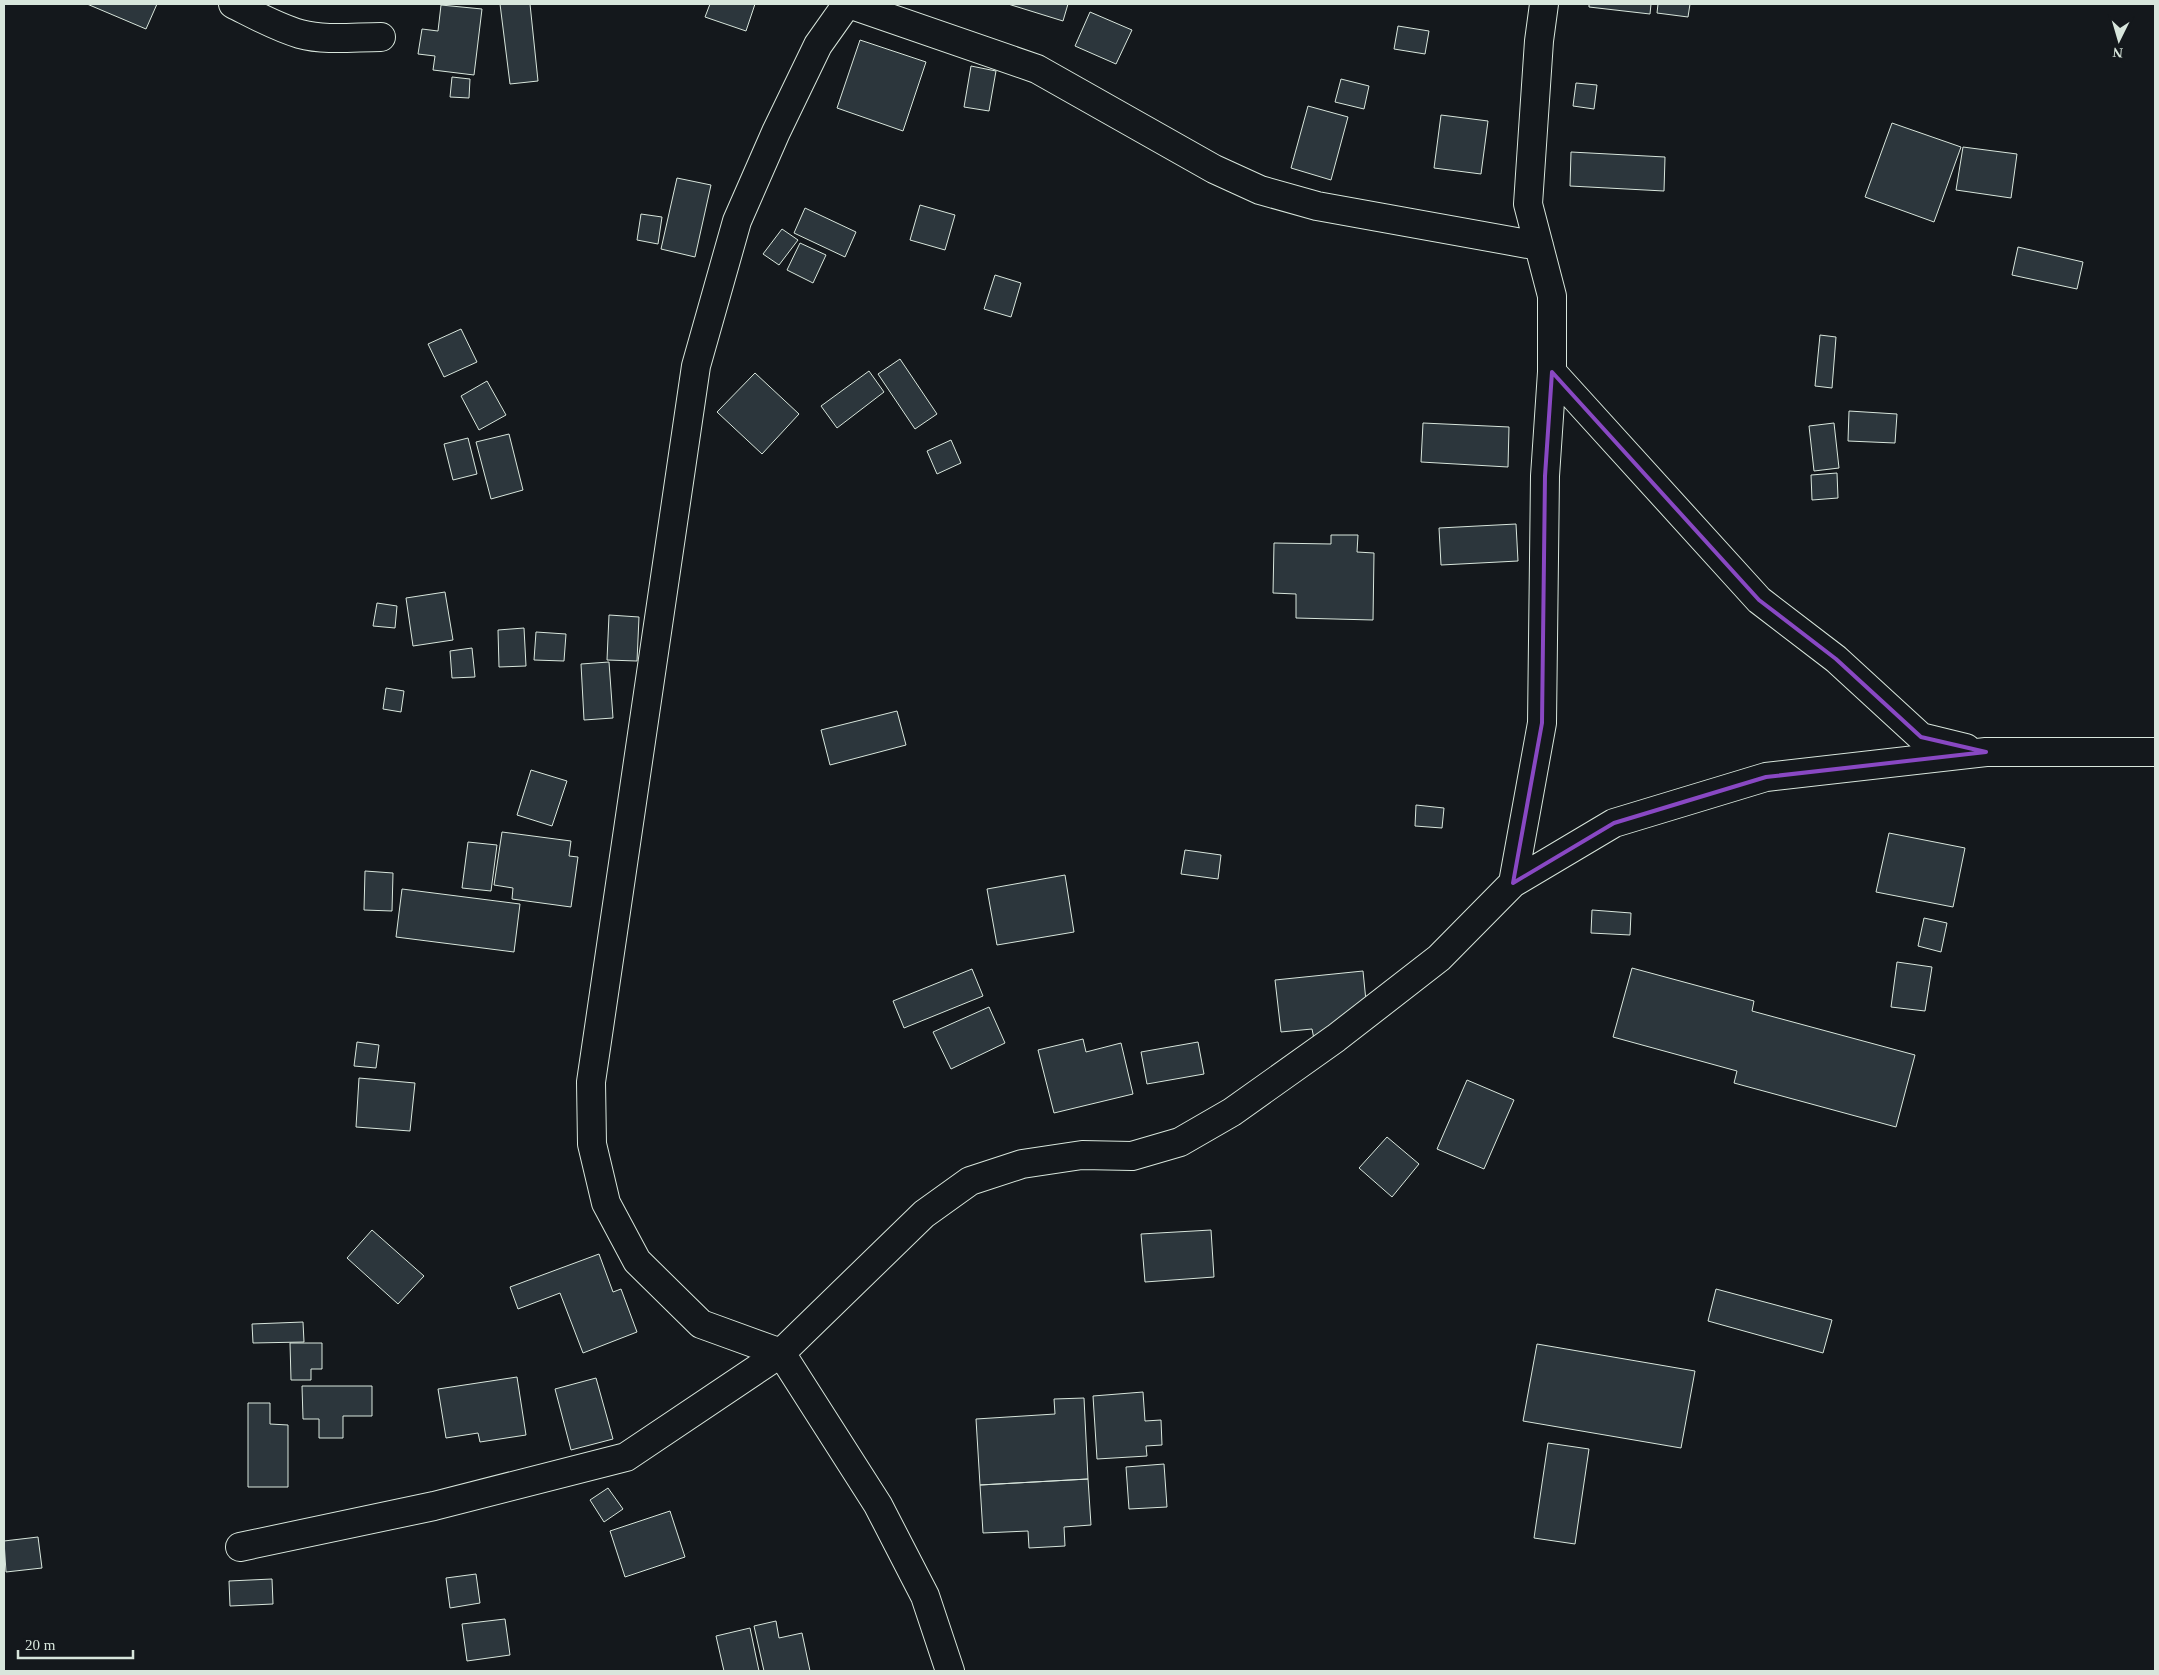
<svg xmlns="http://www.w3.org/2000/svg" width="2159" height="1675" font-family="'Times New Roman',serif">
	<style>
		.building { fill: #2c363c; stroke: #d8e6dc }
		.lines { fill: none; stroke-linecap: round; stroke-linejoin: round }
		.street-casing { stroke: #d8e6dc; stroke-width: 30 }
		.street { stroke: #14181c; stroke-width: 28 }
		.marked { fill: none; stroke: #8948c3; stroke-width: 4; stroke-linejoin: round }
	</style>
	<rect width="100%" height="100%" fill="#14181c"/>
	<path class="building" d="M87,4H157L146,29Z
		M500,4H530L538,81L510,84Z
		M710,4H755L746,31L705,17Z
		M1008,4H1068L1063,21Z
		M1589,4H1651L1650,14L1589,7Z
		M1658,4H1690L1688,17L1657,13Z
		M441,5L482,9L474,75L433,70L435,56L418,54L422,29L438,31Z
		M1090,12L1132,30L1116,64L1075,46Z
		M1398,26L1429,31L1425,54L1394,49Z
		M860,40L926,62L903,131L837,108Z
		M971,66L996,71L989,111L964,107Z
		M452,77L470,79L469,98L450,97Z
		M1341,79L1369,86L1364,109L1335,102Z
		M1576,83L1597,85L1594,109L1573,106Z
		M1308,106L1348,117L1331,180L1291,168Z
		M1441,115L1488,121L1481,174L1434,168Z
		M1892,123L1961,147L1934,222L1865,197Z
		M1963,147L2017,154L2011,198L1956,190Z
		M1571,152L1665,157L1664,191L1570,186Z
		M677,178L711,185L695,257L661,249Z
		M920,205L955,215L945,250L910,240Z
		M805,208L856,232L845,257L794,233Z
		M641,214L662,217L658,244L637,240Z
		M782,229L798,240L779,265L763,254Z
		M800,243L826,255L813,283L787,270Z
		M2018,247L2083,262L2077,289L2012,275Z
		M995,275L1021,283L1011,317L984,309Z
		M461,329L477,362L444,377L428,344Z
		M1820,335L1836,337L1832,388L1815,386Z
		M900,359L937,414L915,429L878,374Z
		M869,371L884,392L837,428L821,406Z
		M755,373L799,414L762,454L717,412Z
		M487,381L506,415L479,430L461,396Z
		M1849,411L1897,414L1895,443L1848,441Z
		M1423,423L1509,427L1508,467L1421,462Z
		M1834,423L1839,468L1814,471L1809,426Z
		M509,434L523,490L491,499L476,442Z
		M468,438L477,474L453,480L444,444Z
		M951,440L961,463L937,474L927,451Z
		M1837,473L1838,498L1812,500L1811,475Z
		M1516,524L1518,561L1441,565L1439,528Z
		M1331,535H1358L1357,552L1374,553L1373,620L1296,618V594L1273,593L1274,543L1331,544Z
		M445,592L453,640L413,646L406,598Z
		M377,603L397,606L395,628L373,626Z
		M609,615L639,617L637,661L607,660Z
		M524,628L526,666L499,667L498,630Z
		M536,632L566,634L564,661L534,660Z
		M472,648L475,677L452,678L450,651Z
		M609,662L613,718L584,720L581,664Z
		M386,688L404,691L401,712L383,709Z
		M897,711L906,745L830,765L821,730Z
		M531,770L567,781L552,826L517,815Z
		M1416,805L1444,808L1442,828L1415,826Z
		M502,832L571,841L569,856L578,857L571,907L512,899L513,888L494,885Z
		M1889,833L1965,848L1953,907L1876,892Z
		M468,842L497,845L491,891L462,888Z
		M1185,850L1221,855L1218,879L1181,874Z
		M365,871L393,873L392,911L364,910Z
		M1065,875L1074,932L997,945L987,889Z
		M402,889L520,904L514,952L396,937Z
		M1592,910L1631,913L1630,935L1591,933Z
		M1924,918L1947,923L1941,952L1918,946Z
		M1897,962L1932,967L1925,1011L1891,1007Z
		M1632,968L1754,1001L1752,1011L1915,1055L1896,1127L1734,1083L1737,1071L1613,1037Z
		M972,969L983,996L904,1028L893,1001Z
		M1363,971L1368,1021L1314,1039L1312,1029L1281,1032L1275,980Z
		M989,1007L1005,1043L951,1069L933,1032Z
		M1083,1039L1086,1052L1121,1043L1133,1094L1054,1113L1038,1050Z
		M357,1042L379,1045L376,1068L354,1066Z
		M1198,1042L1204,1074L1147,1084L1141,1052Z
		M359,1078L415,1083L410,1131L356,1127Z
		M1467,1080L1514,1100L1484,1169L1437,1149Z
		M1387,1137L1419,1164L1392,1197L1359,1168Z
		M372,1230L424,1276L398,1304L347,1258Z
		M1211,1230L1214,1277L1145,1282L1141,1234Z
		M599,1254L613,1292L621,1289L637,1332L583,1353L560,1293L518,1309L510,1287Z
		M1716,1289L1832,1320L1823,1353L1708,1321Z
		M303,1322L304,1342L253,1343L252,1324Z
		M290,1343H322V1369H311V1380H291Z
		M1537,1344L1695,1371L1681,1448L1523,1421Z
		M517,1377L526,1435L480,1442L478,1433L446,1438L438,1389Z
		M596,1378L613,1439L571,1450L555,1389Z
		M302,1386H372V1416H343V1438H319V1419H303Z
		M1143,1392L1145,1421L1161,1420L1162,1445L1146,1446L1147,1456L1097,1459L1093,1396Z
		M1084,1398L1088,1479L980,1485L976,1419L1055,1414L1054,1399Z
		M248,1403H270V1424L288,1425V1487H248Z
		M1548,1443L1589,1449L1575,1544L1534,1538Z
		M1164,1464L1167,1507L1129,1509L1126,1467Z
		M1088,1479L1091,1525L1064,1527L1065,1546L1029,1548L1028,1531L983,1533L980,1485Z
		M608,1488L623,1509L604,1522L590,1500Z
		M670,1511L685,1557L625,1577L610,1531Z
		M38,1537L42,1568L6,1572L4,1541Z
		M476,1574L480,1603L450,1608L446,1578Z
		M272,1579L273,1604L230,1606L229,1581Z
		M505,1619L510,1655L467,1661L462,1624Z
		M776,1621L779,1638L802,1633L810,1671H764L754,1626Z
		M750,1628L759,1671H724L716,1636Z"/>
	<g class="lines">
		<defs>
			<path id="street" d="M233,4C255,15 276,27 300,34C326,41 354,37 381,37
				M847,4L818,45L776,132L737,221L696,366L591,1082L592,1144L606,1203L637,1261L701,1324L781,1353L878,1505L925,1596L950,1671
				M849,4L1037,69L1214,169L1260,190L1317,206L1539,246
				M1552,372L1759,600L1836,659L1921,737L1966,748
				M1513,883L1542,723L1545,476L1552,372V296L1528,204L1539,41L1544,4
				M240,1547L434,1506L626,1457L781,1353L924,1214L970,1181L1022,1164L1082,1155L1132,1156L1180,1142L1232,1112L1336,1038L1439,958L1513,883L1614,823L1766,777L1986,752H2155"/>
		</defs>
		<use href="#street" class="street-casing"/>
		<use href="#street" class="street"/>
	</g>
	<path class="marked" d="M1552,372L1759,600L1836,659L1921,737L1986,752L1766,777L1614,823L1513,883L1542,723L1545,476Z"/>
	<rect width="2159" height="1675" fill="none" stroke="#d8e6dc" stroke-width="10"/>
	<g transform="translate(2119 40) rotate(185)" stroke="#14181c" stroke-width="4" paint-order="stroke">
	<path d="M0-4L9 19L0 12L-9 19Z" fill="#d8e6dc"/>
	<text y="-8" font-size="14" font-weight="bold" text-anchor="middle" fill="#d8e6dc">N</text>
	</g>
	<path d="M18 1650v8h115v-8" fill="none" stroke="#d8e6dc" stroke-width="2.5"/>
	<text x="25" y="1650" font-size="15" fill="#d8e6dc" stroke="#14181c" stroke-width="4" paint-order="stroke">20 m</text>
</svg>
